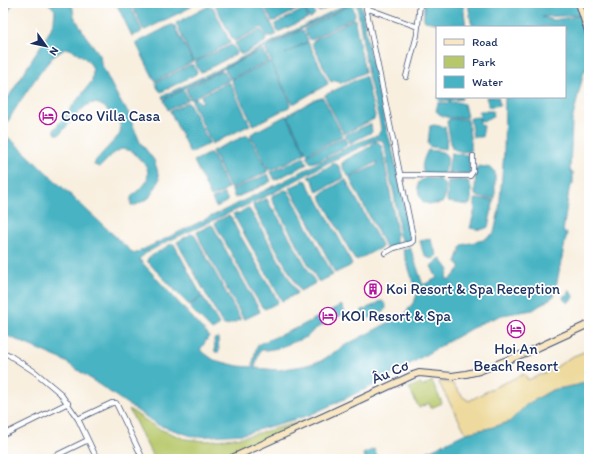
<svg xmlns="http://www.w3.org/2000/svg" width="592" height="462" font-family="Itim,sans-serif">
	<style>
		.green { fill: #b7c86a; stroke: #697c64 }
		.sand { fill: #eeda9e; stroke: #84847e }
		.water { fill: #47b3c3; stroke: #317190 }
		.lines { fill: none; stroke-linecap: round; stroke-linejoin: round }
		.street-casing { stroke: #3c4c71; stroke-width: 6 }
		.secondary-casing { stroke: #3c4c71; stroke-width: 8 }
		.street { stroke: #fff; stroke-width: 4.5 }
		.secondary { stroke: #f9e7c3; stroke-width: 6 }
		.labels { text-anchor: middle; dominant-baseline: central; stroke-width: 3.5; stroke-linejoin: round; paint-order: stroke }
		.poi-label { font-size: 15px; fill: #1b2f5e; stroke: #fff; text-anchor: start }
		.street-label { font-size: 15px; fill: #1b2f5e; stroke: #fff }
	</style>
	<rect width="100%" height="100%" fill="#fff"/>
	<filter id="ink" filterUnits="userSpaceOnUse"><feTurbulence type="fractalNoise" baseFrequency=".025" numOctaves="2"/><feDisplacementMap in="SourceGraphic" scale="8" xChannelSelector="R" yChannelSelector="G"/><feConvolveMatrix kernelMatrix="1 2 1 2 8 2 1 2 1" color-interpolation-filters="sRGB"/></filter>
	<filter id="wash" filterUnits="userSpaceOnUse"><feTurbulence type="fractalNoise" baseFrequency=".012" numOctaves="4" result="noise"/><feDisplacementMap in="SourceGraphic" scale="16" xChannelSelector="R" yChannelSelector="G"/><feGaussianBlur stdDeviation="0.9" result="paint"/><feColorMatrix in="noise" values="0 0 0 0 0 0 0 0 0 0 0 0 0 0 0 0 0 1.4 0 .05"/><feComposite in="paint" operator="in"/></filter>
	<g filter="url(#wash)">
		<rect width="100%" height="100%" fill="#f8efdf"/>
		<path class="green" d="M432,381L442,403L431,408L429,403L419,408L409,388L420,383L422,387Z
			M129,409L157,428L185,439L206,441L243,437L309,420L221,459H154Z"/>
		<path class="sand" d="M589,350V380L578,385L552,390L526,405L509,422L490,428L466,433L438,381L452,383L463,397L469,401L489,390L524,374L528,380L552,370L571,357Z"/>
		<path class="water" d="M3,3H13L3,21Z
			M48,3H72L74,16L85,35L100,55L101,63L107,76L120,101L128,112L131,121L140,142L154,160L157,169L159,179L157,185L149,198L136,205H131V197L145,184L147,180L148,174L147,167L132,151L121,149L113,154L100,167L94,165L96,160L120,134C122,123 118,120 110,113C107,110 105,107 101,105C98,103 92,103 89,104C80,109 67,126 60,134H56L55,133V131L54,130L92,81C92,76 94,72 92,67C90,60 73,49 66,48C62,51 57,54 53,57C43,67 5,120 4,132L3,131V106L50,31L54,21L55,10Z
			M116,3H129L142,31L140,33L132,36Z
			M131,3H191L192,5L191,7L145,30L143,29Z
			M216,3H261L276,33V35L270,37H267L262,27L235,41L233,40L215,5Z
			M263,3H309L308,4L275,21H272Z
			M314,3H337L319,12Z
			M348,3H361L369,50L384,119L395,161L404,204L407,224L410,237L409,242L403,243L399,235L398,218L394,194L389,174L385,146L382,140H376L333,160L275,192L249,204L166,242L146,253L139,259L209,336L200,350L214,360L238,366L252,367L256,349L259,344L299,327L341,305L343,307L345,313L344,314L315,329L307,337L278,348L267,350H262L259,352L255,368L278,370L303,366L321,361L344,346L405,314L415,300L417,294L403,250L410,247L423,285L437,278L431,266L440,258L449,270L446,278L450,280L461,267L456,262L462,245L483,240L494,233L499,210L504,153L505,97H565V27H473L471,22L468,3H577L581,15L542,17L553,20L579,16L582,27L589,25V69L584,71L572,121L570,171L573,172V183L569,190L563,232L567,233L554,296L533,310L502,315L479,324L437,348L376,384L310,415L243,434L195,437L158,425L63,360L3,334V133L17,145L134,254L284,181L352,145L367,139L378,135L381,130L380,123L368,74L357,5L351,4L163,99L162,96L219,69Z
			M424,3H463L466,27H458L425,21L424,19Z
			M309,5L310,6L312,7L315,14L311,18H309L305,8Z
			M351,5L353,7L355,15L354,17L313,39L310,40L304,30L305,29Z
			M209,6L213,7L230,42V43L195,61H193L176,23Z
			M304,9L308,18L278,32L275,25V24Z
			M353,19H355L356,21L355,22L365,72L344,82L341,83L336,80L331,82L312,43L313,41Z
			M171,25H174L192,60V62L155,81L136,43Z
			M260,30L262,31L266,38L265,42L243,54H240L235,45V43Z
			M300,31H303L308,41L285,54L308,42L327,80L328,84L295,103H292L271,63L272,61H271L265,49Z
			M231,45H232L237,52L236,54L202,72H200L195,63L197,61Z
			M261,51H263L269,61L230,79L225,70V68Z
			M270,62L290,102V105L289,107L254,125L252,123L234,87L232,81L233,79Z
			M190,65H193L197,72L196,74L161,92C158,90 156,86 156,82Z
			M220,71H223L229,80L228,81L218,85L192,99H190L186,89Z
			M364,76L366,77L375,116L374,119L344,134L325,97V95Z
			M227,83H230L250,125L212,144L193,105L192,100L196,98L200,103L203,101L201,96Z
			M184,90L188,99V100L168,110L164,100L181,91Z
			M438,97H462V99L440,101L438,99Z
			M486,97H498L500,105L489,107Z
			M321,98H323L326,103L342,134V136L308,153L306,152L288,116L289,114L314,100Z
			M458,102L464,104L467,117C456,118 444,120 436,111L438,103Z
			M186,103H189L209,142V144L190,153L170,111Z
			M479,111H493L494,116H492L484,121L480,120Z
			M285,116H287L305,152L304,154L271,170H269L251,136V134Z
			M478,117L480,120V124L484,126L482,137H473L470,118Z
			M449,119H466L468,120L471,145L470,151C464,153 457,151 452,148L447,122Z
			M370,124H371L372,132L350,143L346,137V135Z
			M434,125L445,127L447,136L446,149L432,147L429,146L428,143L430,126Z
			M247,135L249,136L267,169V172L231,189L230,188L212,151Z
			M344,137L347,143L344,147L318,161L311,163L307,158V155Z
			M375,141L379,143L382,147L396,226V241L397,245L387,250L350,179L353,176L377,165V162L349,177L342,167V163C352,154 367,152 375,141Z
			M428,150C432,151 438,150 442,152C451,155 447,167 444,173C420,179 418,169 428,150Z
			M211,153L228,188L224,190V192L211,197L194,161L208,154Z
			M451,153L467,155L469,156L470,172L467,174L448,173Z
			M304,157L307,164L275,180L271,172Z
			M333,163L338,165L343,175L344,178L317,192L313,181L308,177L323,169L330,167Z
			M479,166L491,168L495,172V198C489,198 481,199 475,195V189L476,168Z
			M268,174L271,181L268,183L235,198L232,191V190Z
			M425,178L439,179L446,186C445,192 446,198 442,203C437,204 430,205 425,203C420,201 416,187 419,182C420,181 423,179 425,178Z
			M302,180L307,181L310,189L317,198L346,251L352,265L335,273L309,221L289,188L302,182Z
			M344,180H346L382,246V247L357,260H355L320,196C325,189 337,186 344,180Z
			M459,180L468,181C472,187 472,197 470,204L468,205L448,202L447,201L448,181Z
			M285,190L288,191L297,207L332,273L333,275L321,281H318L272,200V196Z
			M224,194L228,200V201L216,207L212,199Z
			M265,199H267L272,209L274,210L315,282L314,284L300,291L254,209L253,204H255Z
			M475,199L494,200L488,227C482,231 476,229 470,228L475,209Z
			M247,208L249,209L256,220L297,292L296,294L282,301L233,214L236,213L238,214Z
			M228,216L231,217L237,230L278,301L277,303L265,309L262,307L254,294L215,224L217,221Z
			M211,225L213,226L223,245L259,309L260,312L245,319L243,318L201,242L197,232Z
			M191,234H194L240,318V320L227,325H224L221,321L177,242Z
			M430,239L437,255L433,259C422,258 423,250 420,241Z
			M171,244H174L201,295V297L189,305L147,261L148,258Z
			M569,290L574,297L573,299H570V301L568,303L564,300L563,297L565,295H567Z
			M203,297L219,324V326L212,330L190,308V306L200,298Z
			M382,301C386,304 387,306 385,310C383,312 381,312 378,313C374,314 375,317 369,318V319H365L361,312L363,309L365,310C368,307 369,307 372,306C376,305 377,302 382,301Z
			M218,338L219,352H215L214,339Z
			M589,380V459H412L466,433L490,428L509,422L526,405L552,390L578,385Z
			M374,449L377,456L371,459H365L363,454Z"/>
	</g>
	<g filter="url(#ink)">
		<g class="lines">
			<defs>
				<path id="street" d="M365,3L413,237V241L411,243L394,248L385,253
					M366,8L418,27
					M406,77L417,35L420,3
					M401,175L470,176L472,173L473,171V156
					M3,352L9,355L35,372L60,393L78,419L97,459
					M78,419L112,403H116L143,459
					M3,435L68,403
					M49,459L88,440"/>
				<path id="secondary" d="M579,3L589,34
					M230,459L329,414L413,375L419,373L452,376L466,374L479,371L528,352L589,324"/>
			</defs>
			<use href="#street" class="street-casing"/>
			<use href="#secondary" class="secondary-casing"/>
			<use href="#street" class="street"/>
			<use href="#secondary" class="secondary"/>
		</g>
	</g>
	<defs>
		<symbol id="hotel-ring" viewBox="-11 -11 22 22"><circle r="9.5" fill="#fff" stroke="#b5179e" stroke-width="1.5"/><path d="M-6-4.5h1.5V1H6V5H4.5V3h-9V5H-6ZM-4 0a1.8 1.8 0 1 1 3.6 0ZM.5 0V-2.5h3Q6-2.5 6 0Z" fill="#b5179e"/></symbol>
		<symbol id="building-ring" viewBox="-11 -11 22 22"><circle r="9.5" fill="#fff" stroke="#b5179e" stroke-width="1.5"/><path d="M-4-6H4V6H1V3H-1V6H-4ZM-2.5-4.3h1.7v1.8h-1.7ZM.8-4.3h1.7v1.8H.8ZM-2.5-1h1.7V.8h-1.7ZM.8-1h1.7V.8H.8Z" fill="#b5179e"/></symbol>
	</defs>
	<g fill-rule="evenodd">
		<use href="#hotel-ring" x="38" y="106" width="20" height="20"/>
		<use href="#building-ring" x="363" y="279" width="20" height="20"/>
		<use href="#hotel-ring" x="318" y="306" width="20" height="20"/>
		<use href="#hotel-ring" x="506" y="319" width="20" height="20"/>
	</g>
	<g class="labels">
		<g class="poi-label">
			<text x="61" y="116">Coco Villa Casa</text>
			<text x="386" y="289">Koi Resort &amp; Spa Reception</text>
			<text x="341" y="316">KOI Resort &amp; Spa</text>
			<text x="516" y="349" text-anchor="middle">Hoi An<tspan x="516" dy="17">Beach Resort</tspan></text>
		</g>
		<g class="street-label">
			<text transform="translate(390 372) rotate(-23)">Âu Cơ</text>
		</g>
	</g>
	<rect width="592" height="462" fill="none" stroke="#fff" stroke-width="16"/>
	<rect x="436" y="26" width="130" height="72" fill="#ffffff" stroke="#a4acbf"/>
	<rect x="444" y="39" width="20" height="6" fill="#f9e7c3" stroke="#a4acbf"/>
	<text x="472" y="46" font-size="12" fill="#1b2f5e">Road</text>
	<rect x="444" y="56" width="20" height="12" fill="#b7c86a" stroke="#a4acbf"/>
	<text x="472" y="66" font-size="12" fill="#1b2f5e">Park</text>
	<rect x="444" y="76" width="20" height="12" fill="#47b3c3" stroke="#a4acbf"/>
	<text x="472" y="86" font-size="12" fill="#1b2f5e">Water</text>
	<g transform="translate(46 46) rotate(123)" stroke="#ffffff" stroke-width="3" paint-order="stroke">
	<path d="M0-3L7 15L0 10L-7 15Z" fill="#1b2f5e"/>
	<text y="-6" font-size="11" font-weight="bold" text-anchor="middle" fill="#1b2f5e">N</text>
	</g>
</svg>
